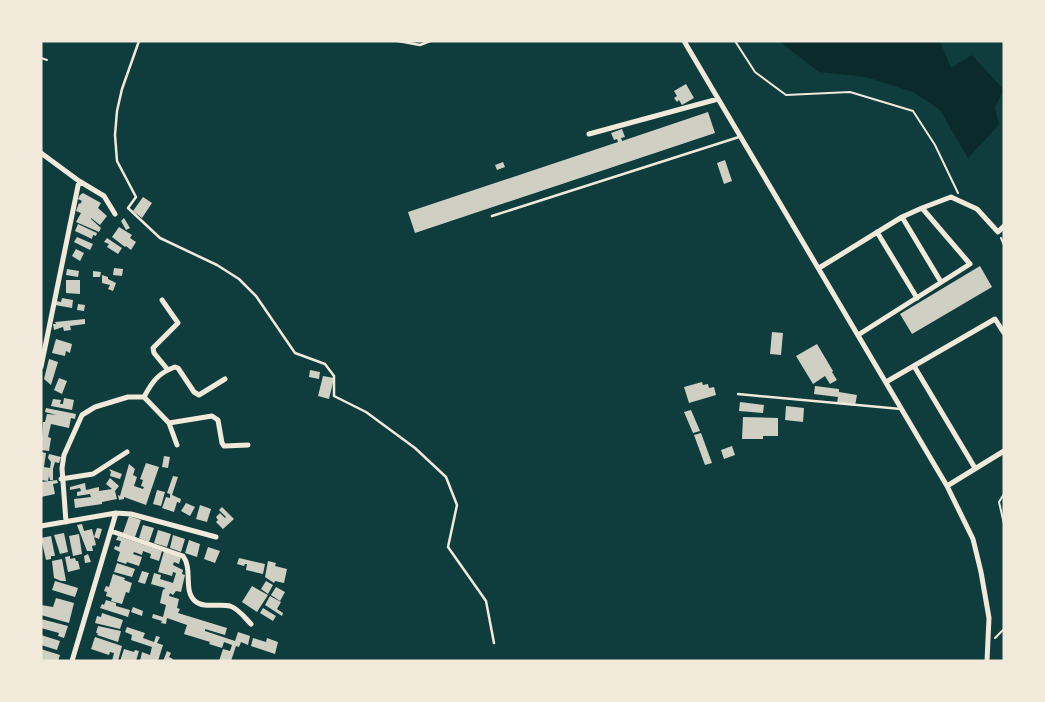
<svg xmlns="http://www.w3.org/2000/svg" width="1045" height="702" font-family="Arial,sans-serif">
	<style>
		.water { fill: #0a2a2b }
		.building { fill: #cfcfc3 }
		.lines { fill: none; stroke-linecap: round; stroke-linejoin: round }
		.path { stroke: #f1e9da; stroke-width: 2 }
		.service { stroke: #f1e9da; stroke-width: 2.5 }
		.minor { stroke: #f1e9da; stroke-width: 5 }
	</style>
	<rect width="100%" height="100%" fill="#0f3d3e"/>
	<path class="water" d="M779,41H940L951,68L972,55L1004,90L995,107L999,125L968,158L940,110L913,92L866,77L819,72Z"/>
	<path class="building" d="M686,84L694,98L682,105L679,100L677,102L674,98L677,96L674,91Z
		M708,112L715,133L415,233L408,212L618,142L617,139L614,140L611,133L622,129L625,137L621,138L622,141Z
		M725,160L732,181L724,184L717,163Z
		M503,162L505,167L497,170L495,165Z
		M83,193L101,203L98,208L107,216L100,225L91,218V219L101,228L99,232L76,222L81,213L76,211L79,203L80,204L82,201L78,199L80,195Z
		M143,197L152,203L142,218L133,211Z
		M124,218L130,228L126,230L121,221Z
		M78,224L97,233L96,236L93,235L92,239L75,231Z
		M119,227L132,235L130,238L136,242L131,250L126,246L125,247L112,237Z
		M77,237L93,244L90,250L74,242Z
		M107,238L122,248L118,254L107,247L109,244L104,242Z
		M76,249L84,253L80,261L72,256Z
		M980,266L992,287L912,334L900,314Z
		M114,268L123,269L122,276L113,275Z
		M67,269L79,271L78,277L66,275Z
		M93,271L101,272L100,277H93Z
		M102,275L108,277V279L116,283L113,291L108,289L110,285L102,283Z
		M66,280H80V294L66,293Z
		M62,298L73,300L72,308L55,305L56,301L61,302Z
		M78,304L85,305L84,311L77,310Z
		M85,319V324L70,326L71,330L64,331L63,327L54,330L53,324H56L55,322Z
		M772,332L783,333L781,355L770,354Z
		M56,339L72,344L70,353L66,351L65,356L52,353Z
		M817,344L833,371L832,372L837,380L830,384L825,376L813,384L796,356Z
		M49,359L58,362L51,385L44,379Z
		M310,370L320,372L319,379L309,377Z
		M323,376L334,378L329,399L318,396Z
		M59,378L67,381L62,394L54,390Z
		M702,382L703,385L708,384L709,388L714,387L716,395L689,403L684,387Z
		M815,386L839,389V392L857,395L855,406L837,403L838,397L814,394Z
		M64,398L74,400L72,410L51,406L53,399L61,400L60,404H63Z
		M740,402L764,405L763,413L739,411Z
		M786,406L804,408L803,422L785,420Z
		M46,408L76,414L75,419L71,418L69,428L51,424L48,437L51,438L49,451L41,450L43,422H45L47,414L57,415L45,412Z
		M691,410L700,431L693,433L684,412Z
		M743,417L778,418V436H763V439H742Z
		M701,433L712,463L705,465L694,435Z
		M732,446L735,455L724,459L721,450Z
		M41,452L46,453L44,467L50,468L51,462L48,458L49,454L61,457L59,463L55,462L53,469V480H50L49,476L48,481L41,480Z
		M164,456L170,457L168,468L162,467Z
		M146,463L159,467L146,505L124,497V499L119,500L118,495L120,496L129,464L135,469L133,475L137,477L134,486L143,489L144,487L141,486L143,480L140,479Z
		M109,469L122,474L120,479L110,476L111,472Z
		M173,476L178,477L172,495L181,499L180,503L177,502L174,512L162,508L166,497L170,498V494L167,493Z
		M110,478L119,486L115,491L117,499L102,502V504L75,508L74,499L91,497L90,494L77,496V492L81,491L80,488L70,490V487L85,483L86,490L99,487V491L112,489L106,484Z
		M57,480L58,483L53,484L55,494L41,497V482Z
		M157,490L165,492L161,506L153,504Z
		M186,503L195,507L190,516L181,511Z
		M200,505L211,509L207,522L196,519Z
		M222,507L234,519L223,529L216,522L218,520L216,517L220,513L225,518L226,517L219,510Z
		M129,516L141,520L135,537L123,533Z
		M82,524L84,531L92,529L96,545L92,546L93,551H87L77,525Z
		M143,525L154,528L149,542L139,538Z
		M97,528L102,529L99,539L94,537Z
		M158,530L171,534L167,547L154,543Z
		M64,533L68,552L60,554L54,535Z
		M79,534L82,554L73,556L69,536Z
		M173,535L185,539L181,552L170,548Z
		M51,536L55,556H51V559L46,560L41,538Z
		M118,536L162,551L159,561L150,558L151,554L143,551L142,555L134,552L133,554L142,557L139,566L127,562L126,564L117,561L120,552L114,549L115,546L119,547L121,541L116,540Z
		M189,540L200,544L197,557L185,553Z
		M208,547L220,551L215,563L204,559Z
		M164,551L181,557L179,564L174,562L173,565L183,570L182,574L185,575L181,592L176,591L173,595L170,593L169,596L179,599L177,608L180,609L178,613L227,628L225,635L205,629V631L235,641L238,632L250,636L248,645L241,642L239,647L236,646L231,661H219L223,649L230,651L232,645L224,642L222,648L209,644L210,642L184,634L187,625L167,618L166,624L161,623L162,621L152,618L153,614L163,617L166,605L160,603L163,589L164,590L165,588L151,584L154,573L161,575L160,579L173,583L176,573L173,572L172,576L158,572Z
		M88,554L91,562L85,563L84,556Z
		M70,556V559L75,558L76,561H78L80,569L68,572L65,557Z
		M239,558L265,564L263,574L246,570L247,564H245L244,566L237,564Z
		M62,559L66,581H61L54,578L52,561Z
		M268,561L276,563L275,566L287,569L284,583L275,581L274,583L265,577Z
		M117,563L135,569L132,577L114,572Z
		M142,571L149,573L145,584L138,582Z
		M113,574L125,578L124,580L132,583L129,593L126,592L122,604L111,601L112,598L106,596L107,592L104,591L106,586L109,587Z
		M55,581L78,588L75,597L52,590Z
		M266,581L273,585L268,594L261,589Z
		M252,586L268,595L257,612L242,602Z
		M276,587L285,592L280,601L271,595Z
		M270,596L281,602L277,609L283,613L282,616L265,605Z
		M56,598L74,603L69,623L41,615V605L53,607Z
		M106,600L116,603V606L130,610L128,617L100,608L102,604L104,605Z
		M133,607L143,611L142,616L131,612Z
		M263,608L276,616L273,621L260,613Z
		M102,613L123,620L120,629L95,623L97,616L101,617Z
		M41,619L68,626L64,638L58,636L59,633L41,628Z
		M98,626L121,631L118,642L97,635L98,633H96Z
		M127,627L145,633L143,638L154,642L156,636L160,637L157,643L163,645L158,661H140L142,652L150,655L152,647L131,640L132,635L125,632Z
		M41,635L60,641L57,650L41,645Z
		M95,637L122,646L118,661H112L114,653L110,652L109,655L91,649Z
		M253,638L266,642L267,638L278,642L275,654L251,646Z
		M41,649L60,655L58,661H41Z
		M124,649L134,652L135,650L139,651L136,661H120Z
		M167,651L171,653L169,657L173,659L172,661H163Z"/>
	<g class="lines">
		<path class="path" d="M735,41L755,72L786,95L850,92L913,111L935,145L958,193
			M41,58L47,60
			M1001,238L1004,245
			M1004,494L999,502L1004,524
			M995,638L1004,629"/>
		<path class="service" d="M139,41L122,89L117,111L115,135L117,161L136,197L128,208L160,238L217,265L239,279L256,296L295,353L325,364L334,376V396L366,412L415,448L446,477L457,505L448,547L486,601L494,643
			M398,41L420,45L430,41
			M492,216L739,137
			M738,394L901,409"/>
		<path class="minor" d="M684,41L947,486L973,539L981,572L989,618L987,661
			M589,134L718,99
			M41,153L79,181L104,196L115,214
			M922,208L951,197L977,209L998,232L1004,226
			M902,217L941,282
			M877,232L917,298
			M819,268L902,217L922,208L970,264L858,335
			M162,300L178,323L153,348L154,353L168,370
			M914,366L975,468
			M41,367L79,181
			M886,382L995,319L1004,333
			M144,397C152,382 158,373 175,367L178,368L194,392L199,395L225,379
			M169,423L212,416L218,420L222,443L224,446L248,445
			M61,479L93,474L127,452
			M947,486L1004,451
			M66,522L62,468L64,455L82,415L95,407L128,397H144L169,423L177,445
			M41,526L116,513L131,514L216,537
			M111,531L183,556C193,569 183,591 195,601C203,609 220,603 230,606C239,609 245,618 251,624
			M72,661L116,513"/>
	</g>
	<rect width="1045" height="702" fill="none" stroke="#f1e9da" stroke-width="85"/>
</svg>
